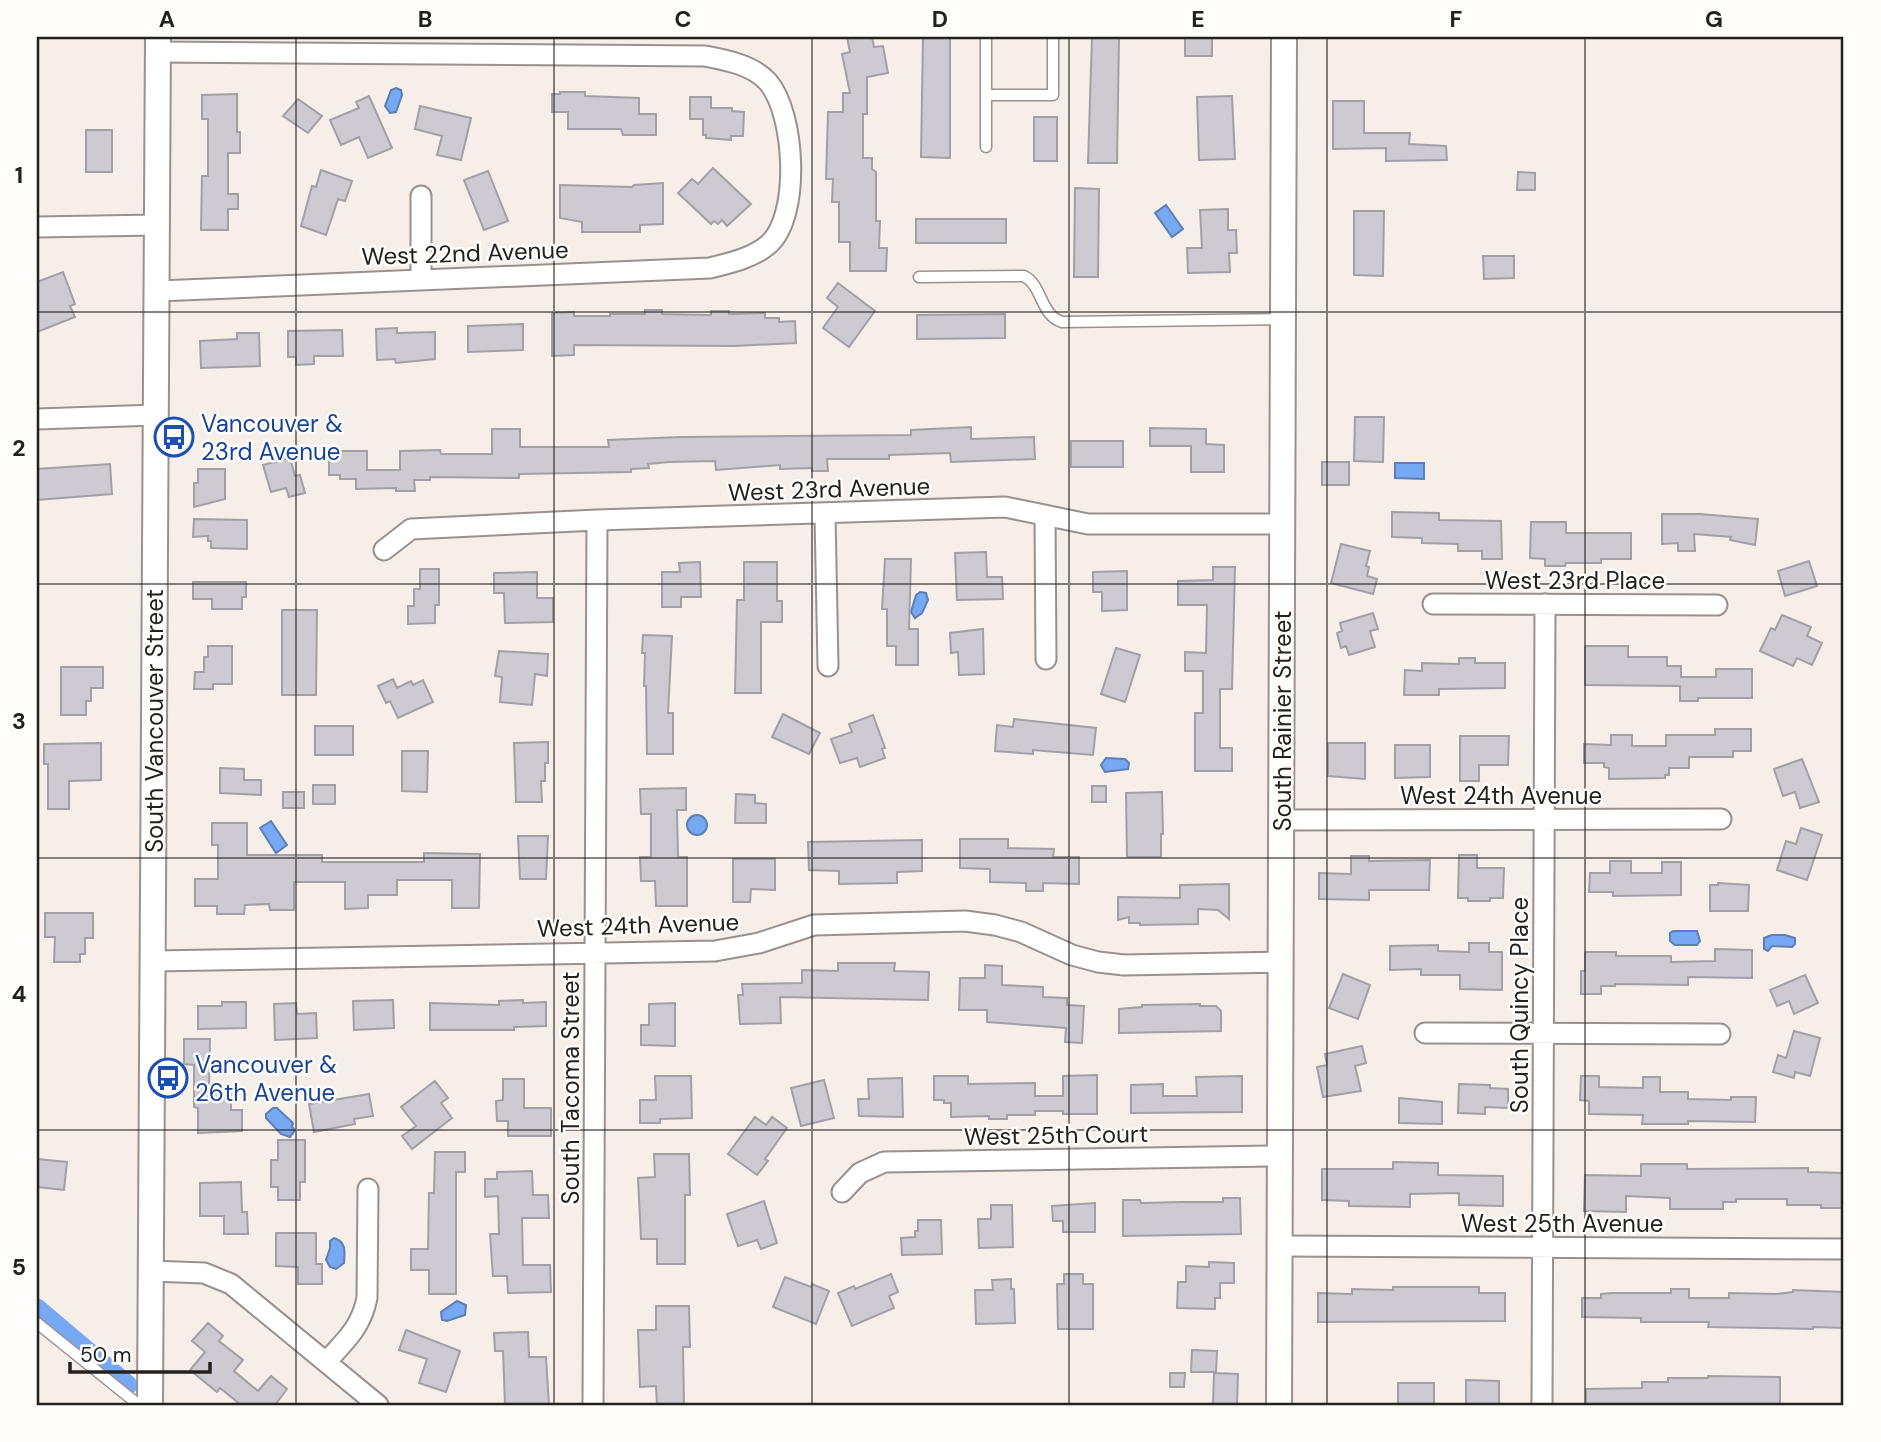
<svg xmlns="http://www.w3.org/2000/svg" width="1881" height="1442" font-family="'DM Sans',sans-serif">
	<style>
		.water { fill: #76a8f3; stroke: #5d7fb3; stroke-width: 2 }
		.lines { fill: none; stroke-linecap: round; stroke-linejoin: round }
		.canal { stroke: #76a8f3; stroke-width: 19 }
		.building { fill: #cdcad2; stroke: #a29fa7; stroke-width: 2 }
		.service-casing { stroke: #99918d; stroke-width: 13 }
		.minor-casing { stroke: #99918d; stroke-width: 23 }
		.tertiary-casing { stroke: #99918d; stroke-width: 28 }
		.service { stroke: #fff; stroke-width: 10 }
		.minor { stroke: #fff; stroke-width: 19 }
		.tertiary { stroke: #fff; stroke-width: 24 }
		.grid { fill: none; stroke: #23201e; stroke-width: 2; stroke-opacity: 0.55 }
		.labels { text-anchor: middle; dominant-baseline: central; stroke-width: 5; stroke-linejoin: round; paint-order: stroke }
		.street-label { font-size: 24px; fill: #23201e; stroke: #fefdfc }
		.transit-label { font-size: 24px; fill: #164399; stroke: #fefdfc; text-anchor: start }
		.neatline { fill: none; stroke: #23201e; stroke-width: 2.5 }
		.grid-label { font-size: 23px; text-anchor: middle; font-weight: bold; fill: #23201e }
	</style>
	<rect width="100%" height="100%" fill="#f6eee9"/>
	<path class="water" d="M396,88L401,90L402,95L396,112L390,113L385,106L391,90Z
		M1166,205L1183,229L1172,237L1155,213Z
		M1395,463H1424V479L1395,478Z
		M920,592L926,593L928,600L922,613L915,618L911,612L916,595Z
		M1106,758L1125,759L1129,763L1128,769L1105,772L1101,765Z
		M687 825a10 10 0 1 1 20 0a10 10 0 1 1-20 0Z
		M271,821L287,845L276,853L260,828Z
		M1673,931H1697L1700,941L1697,945H1675L1670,941V933Z
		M1772,935H1785L1795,938V944L1792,947L1772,946L1768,951L1764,949V938Z
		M273,1108H277L293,1123L292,1127L295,1130L290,1137L281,1134L266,1118V1114Z
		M334,1238C346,1242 345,1250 344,1263L336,1269L330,1267L326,1260L330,1248V1241Z
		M457,1301L466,1305L465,1315L447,1321L442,1320L441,1312Z"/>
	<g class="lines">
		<path class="canal" d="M37,1308L128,1385"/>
	</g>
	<path class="building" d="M847,37H872L874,47L883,46L888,73L867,77V114H863V158H872V169L876,172V221H880L879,248H887L886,271H850V242H839V202H832L833,179H826L828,112H843V93H850L842,54L850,52Z
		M923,37H950V158L921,157Z
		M1092,37H1119L1117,163H1088Z
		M1185,37H1212V56H1185Z
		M560,92H585V96L639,98V114H656V135H623L621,129H568V112H552V94H560Z
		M237,94V132H240V153H228V194H238V209H228V230H201L202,176H208V119H202V95Z
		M369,96L392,148L368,158L359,137L341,145L330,120L359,108L356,102Z
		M1232,96L1235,159L1199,160L1197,97Z
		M690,97H711V108H732V111L744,112L743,136H731V140L706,138V135H703V119H690Z
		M298,99L322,116L308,133L283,116Z
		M1333,101H1364V133H1410L1409,144L1446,146L1447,160L1386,161V148L1333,149Z
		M420,106L471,118L461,160L437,155L442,136L415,129Z
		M1034,117H1057V161H1034Z
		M86,130H112V172H86Z
		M713,168L751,204L727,226L722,220L718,224L714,221L711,224L678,193L692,179L698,184Z
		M321,170L352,181L345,201L338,199L326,235L301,226L312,186L316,187Z
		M488,171L508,221L484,230L464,180Z
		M1518,172L1535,173V190H1517Z
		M663,183V224L640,225V232H582V222L560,218V185L632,187L634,185Z
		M1075,188L1099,189L1098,277H1074Z
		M1228,209V230H1236L1237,253H1229L1230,272L1188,273L1187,248H1202L1200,210Z
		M1354,211H1384L1383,276L1354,275Z
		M916,219H1006V243H916Z
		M1483,256H1514V278L1484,279Z
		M63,272L75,304L70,306L75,317L37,332V282Z
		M838,283L875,311L849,347L823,328L838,307L827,298Z
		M645,310H662V314L711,315V311H729V314L765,313V318H779V322L795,321L796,343L734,346L574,345V355L552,356V313L574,312V316H610V314H645Z
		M1005,314V338L917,339V315Z
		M523,324V350L468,352V326Z
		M397,328V333L435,332V359L396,363L395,359L377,360L376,329Z
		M342,330L343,356H314V364L296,365V357H288V331Z
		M237,333H259L260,366L201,368L200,341L237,339Z
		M1355,417H1384L1383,462L1354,461Z
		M971,427V439L1034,437L1035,459L951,462L950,453L889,455V459H827L828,471H812V468L780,469V465L716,470L715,461L669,462L648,464L649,468L631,469V472L519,474V478L430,477V480H414L415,491H396V488L356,489V479H340V475H329V451H367V470H400V451L440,450L441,454H492V429H520V447H609L608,440L681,437L911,435V430Z
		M1150,428L1206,429V444L1224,445V472H1191V446H1150Z
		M1071,441H1123V467H1071Z
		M290,458L295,476L300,475L305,493L289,497L286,488L271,492L263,465Z
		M1322,462H1349V485H1322Z
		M110,464L112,494L37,500V469Z
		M198,469H225V499L194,507V483H198Z
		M1392,512L1439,513V520L1501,521L1502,559H1482V551H1458V544L1422,543V538L1392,537Z
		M1662,514H1700L1758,519L1755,545L1730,540L1731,537L1694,534L1695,551H1678V543L1662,544Z
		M194,519L247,520V549L211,548V541H208V536L193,537Z
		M1531,522H1566V533H1631V559H1601V563H1566L1565,566H1545V559L1530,558Z
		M1341,544L1370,551L1366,566L1369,567L1367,576L1377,579L1373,594L1331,583Z
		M986,552L987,577H1002L1003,599L957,600L955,553Z
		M885,559H911L909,629H918V665H896V646H887V609H882Z
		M1809,561L1817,586L1785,596L1778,571Z
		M700,562L701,597H681V607H662V572H680L679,563Z
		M744,562H777V601H782V622H761V693H735L737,600H744Z
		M1213,567H1235L1232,689H1220V748H1232V771H1195V713H1203V671H1185V652L1206,653L1207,605H1178V581L1213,580Z
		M420,569H439V605H435V623L408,624V606H414V589H420Z
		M1127,571V610L1102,611V592H1093V572Z
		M537,572V598H553V622L505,623L504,593H494V573Z
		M193,582H246V597H242V609H212V599H193Z
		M282,610H317L316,695H282Z
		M1373,613L1378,629L1370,631L1375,647L1349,655L1346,646L1341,648L1337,633L1342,631L1340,623Z
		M1782,615L1811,627L1807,636L1822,643L1812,665L1797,658L1793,666L1760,651L1771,628L1775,630Z
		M983,629L984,674L959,675L958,652L951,653L950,633Z
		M643,635L672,636L668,713H673V754H647L646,686H644L645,653H642Z
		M208,646H232V684H213V689H194L195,672H204V657H208Z
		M1585,646H1628V657H1667V666H1681V677H1716V669H1752V698H1698V701H1680V686L1585,685Z
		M1116,648L1140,655L1125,702L1101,694Z
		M499,651L548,654L547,676L535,674L532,705L500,702L502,677L495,676Z
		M1459,658H1475V663H1505V688L1439,689V695H1404L1405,670L1422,671V663L1459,664Z
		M61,667H103V688H91V701H86V715H61Z
		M393,679L397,688L411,681L413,685L423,680L433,702L398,718L390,701L386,703L378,686Z
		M783,714L820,733L809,754L772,737Z
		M873,715L885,748L882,749L885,758L860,767L857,758L840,763L831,739L852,732L849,724Z
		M1014,719L1096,728L1093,755L1033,750V754L995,751L997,725L1013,727Z
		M315,726H353V755H315Z
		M1715,729H1751V751H1733V757H1689V768H1669V775H1665V778L1609,779V768L1604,767V763H1584V744L1611,745V735H1632V746H1666V735H1715Z
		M1460,736H1509L1508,765H1479V781H1460Z
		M548,742V763H545V781H541L542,802H516L514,743Z
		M101,743V780L69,781V809H48V764H44V744Z
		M1328,743H1365V779L1328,776Z
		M1395,745H1430V777L1395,778Z
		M402,751H428L427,792L402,791Z
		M1802,759L1819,802L1800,808L1795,792L1783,796L1774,769Z
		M220,768L244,769V780H261V795L220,793Z
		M313,785H335V804H313Z
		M1092,786H1106V802H1092Z
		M686,788V810H677L678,857H687V906H656L655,881H641L640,857H651V814H641L640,789Z
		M283,792H304V808H283Z
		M1162,792L1163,834H1161V857H1127L1126,793Z
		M736,794L755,795V803L766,804V823H735Z
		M212,823H247V855H322V862H424V853L480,854L479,908H452V880H397V895H368V908L345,909V882H294V910H270L269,904L245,905L244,914H217V906H195V879H218V845H212Z
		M1801,828L1822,835L1807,880L1777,870L1786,841L1796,844Z
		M518,836H548L546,879H520Z
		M960,839H1008V848L1054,849L1053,857H1079V884L1043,883V891H1026V883L990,882V869L960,868Z
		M922,840V871L897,872V883L839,884V871L809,870L808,842Z
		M1459,855H1477V868H1504L1503,898H1490V901H1468V898H1458Z
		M1351,856H1369V861L1430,860L1429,890H1369V900L1319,899V873L1351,874Z
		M733,859H775V890L751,889L750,902H733Z
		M1610,861H1631V873H1662V862H1681V895L1613,896V892H1589L1590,873H1610Z
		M1718,883L1749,885L1748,911H1710V885H1718Z
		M1229,884V919L1218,910L1198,909V924L1140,925V923H1129V917L1118,920V897L1180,898V885Z
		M45,913H93V938H85V954H80V962H54L55,937H45Z
		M1469,943H1489V952H1502V990L1460,989V975H1421V969L1390,970V946L1438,945V951L1469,952Z
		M1715,949L1752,950V978L1688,977V985L1615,984V986H1601V994H1581V971H1585V952H1616V956H1671V962L1715,961Z
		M838,963H895L894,971L929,972L928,1000L780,997L781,1023L740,1024L738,995H743L742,984L802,983V970L838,971Z
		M985,965L1002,966V985L1043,987V997L1067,998V1005L1084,1006L1082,1043L1065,1042L1066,1028L987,1022V1010H959L960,978H985Z
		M1343,974L1370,985L1358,1019L1329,1008Z
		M1805,975L1818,1003L1794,1014L1789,1001L1777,1006L1770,990Z
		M393,1000L394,1028L354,1030L353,1001Z
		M523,1000V1003L546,1002V1026L514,1027V1030H430V1003L499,1005V1001Z
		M222,1002H246V1028L198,1029V1006H222Z
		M296,1003L297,1014L316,1013L317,1038L275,1040L274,1004Z
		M675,1003V1046L641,1045V1025H649V1004Z
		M1200,1004V1006H1216L1221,1011V1031L1119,1033V1009L1142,1007V1005Z
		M1794,1031L1820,1038L1810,1076L1795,1072L1794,1078L1773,1072L1778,1055L1786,1058Z
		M184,1039H210L209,1088H231V1110H242V1131L198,1133V1108L194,1107V1065L184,1064Z
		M1362,1046L1366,1063L1355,1066L1361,1091L1323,1097L1317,1067L1327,1065L1325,1054Z
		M1097,1075V1114H1063V1111H1035V1115H1007V1119H989V1116L951,1117V1103H944V1100H934V1076H968V1084L1035,1083V1096H1063V1076Z
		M655,1076H691L692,1118L660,1119V1123H640V1100H656Z
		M1242,1076V1112L1131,1113V1085L1163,1084V1096H1197L1196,1077Z
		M1581,1076H1599V1087L1643,1088V1077H1660V1092H1688V1099L1731,1100V1097H1756L1755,1122L1688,1121V1124H1642L1643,1115L1589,1114V1101L1580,1100Z
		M902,1078L903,1117L859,1116L858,1099H869L868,1079Z
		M503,1079H524V1108H551V1136H508V1121H497L496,1101L503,1100Z
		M824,1080L834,1118L801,1126L791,1088Z
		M435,1081L448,1098L441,1103L452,1118L412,1149L402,1136L416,1126L401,1107Z
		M1459,1084L1490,1085V1088L1508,1089V1108L1485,1107V1114L1458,1113Z
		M369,1094L373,1116L354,1119L355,1124L314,1132L309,1104Z
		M1399,1098L1442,1102V1124L1399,1123Z
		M755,1117L766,1125L772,1117L787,1128L765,1159L768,1161L757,1175L728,1154Z
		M278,1140H305V1182H300V1200H278V1187H271V1160H278Z
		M435,1152H465V1172H456V1294H429V1270H411V1249H428L429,1193H434Z
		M654,1154H689L690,1195H685V1264H657V1239H641L638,1178L655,1177Z
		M37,1159L67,1162L64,1190L37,1187Z
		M1393,1162L1438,1163V1175L1503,1176V1206L1459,1205V1193L1410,1194V1207L1349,1206V1201L1322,1200V1169H1393Z
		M1641,1164H1687V1169L1808,1168V1172L1844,1173V1208H1821V1205H1787V1199H1736V1202H1723V1209H1670V1198L1626,1196V1212L1584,1211L1585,1175L1641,1176Z
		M532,1171L533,1195H548L549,1218H522L523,1265H550L551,1292L508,1293L507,1276H493L490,1234H499L498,1196L485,1197V1179H497V1172Z
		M241,1182L242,1212H247L248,1234H224V1216H200V1183Z
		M1223,1198H1240L1241,1234L1123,1236V1200H1140L1141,1203L1182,1202H1223Z
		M764,1201L777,1243L761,1249L757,1240L738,1246L727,1214Z
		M1095,1203V1232H1063V1221H1053L1052,1206Z
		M991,1205H1012L1013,1247L979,1248L978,1219H991Z
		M918,1220H941L942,1254L902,1255L901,1238L915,1237V1231H918Z
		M276,1233H316V1264H322V1284H298V1267L276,1266Z
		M1209,1262L1234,1263V1283H1220V1298H1215V1309L1177,1308L1178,1282H1186V1266L1209,1267Z
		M891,1274L898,1292L889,1296L894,1308L852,1326L838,1293L854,1286L855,1289Z
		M1064,1274H1083V1284H1093V1329H1058L1057,1284H1064Z
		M785,1277L811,1287L812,1284L829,1291L816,1324L773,1307Z
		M1011,1279V1289H1014L1015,1323L976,1324L975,1290H993L992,1280Z
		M1393,1287H1479V1293H1505V1321L1318,1322V1293L1352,1294V1289L1393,1290Z
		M1671,1289H1689V1298H1729V1293L1777,1294L1793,1292V1290L1844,1292V1328L1813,1327V1329L1708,1327L1709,1322H1641V1318L1582,1317V1298H1601V1294L1612,1293H1671Z
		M656,1306H689L690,1347H683L684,1405H657L656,1386L640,1387L638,1330H656Z
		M208,1323L223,1336L219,1341L243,1360L234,1371L258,1391L271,1376L287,1389L275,1405H241L220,1388L217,1392L190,1370L205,1352L192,1341Z
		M406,1330L460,1351L446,1392L419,1383L427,1359L399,1350Z
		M528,1332L529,1357H546L549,1405H505L503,1351H495L494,1333Z
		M1192,1350L1217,1351L1216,1372H1191Z
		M1170,1373H1185L1184,1387H1170Z
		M1214,1373L1238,1374L1237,1405H1213Z
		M1708,1376L1780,1377V1405H1586V1389L1642,1388V1382H1668V1378H1708Z
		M1466,1380L1499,1381V1405H1466Z
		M1398,1383H1434V1405H1398Z"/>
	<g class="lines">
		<defs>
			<path id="service" d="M986,37V147
				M986,95H1053V37
				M919,277L1024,276C1043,286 1040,315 1062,322L1283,319
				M37,1323L139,1405"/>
			<path id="minor" d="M158,52L705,56C726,60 753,65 768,82C795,113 801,215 769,244C753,258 730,263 710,268L158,291
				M421,196V278
				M37,227L157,225
				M37,419L156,415
				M825,515L828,666
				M1045,515L1046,659
				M384,550L411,529L597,520L1005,507L1088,524H1282
				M1433,604L1717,605
				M1281,820L1721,819
				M154,961L715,951L759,943L814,925L965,921L995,925L1021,932L1072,955L1098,962L1124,965L1281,962
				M1425,1033L1720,1034
				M842,1192L860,1173L884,1162L1280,1156
				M1280,1246L1844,1249
				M151,1271L204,1273L231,1284L378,1405
				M326,1362C345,1341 361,1328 367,1298L368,1189
				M593,1405L597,520
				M1542,1405L1545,604"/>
			<path id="tertiary" d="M150,1405L158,37
				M1279,1405L1284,37"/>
		</defs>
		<use href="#service" class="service-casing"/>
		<use href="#minor" class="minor-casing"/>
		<use href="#tertiary" class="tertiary-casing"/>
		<use href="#service" class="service"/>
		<use href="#minor" class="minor"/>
		<use href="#tertiary" class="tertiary"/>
	</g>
	<path class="grid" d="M296,37V1405M554,37V1405M812,37V1405M1069,37V1405M1327,37V1405M1585,37V1405M37,312H1844M37,584H1844M37,858H1844M37,1130H1844"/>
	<defs>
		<symbol id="bus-ring" viewBox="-11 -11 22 22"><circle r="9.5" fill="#fefdfc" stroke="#1a4fb4" stroke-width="1.5"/><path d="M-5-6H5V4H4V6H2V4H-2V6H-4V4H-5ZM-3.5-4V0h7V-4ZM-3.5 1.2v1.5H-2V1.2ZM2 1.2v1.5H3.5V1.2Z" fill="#1a4fb4"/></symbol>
	</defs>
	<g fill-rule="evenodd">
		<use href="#bus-ring" x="152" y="415" width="44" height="44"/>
		<use href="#bus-ring" x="146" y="1056" width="44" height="44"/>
	</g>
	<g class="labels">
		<g class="street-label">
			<text transform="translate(465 253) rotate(-2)">West 22nd Avenue</text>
			<text transform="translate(829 489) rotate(-2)">West 23rd Avenue</text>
			<text x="1575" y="580">West 23rd Place</text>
			<text transform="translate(154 721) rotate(-90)">South Vancouver Street</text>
			<text transform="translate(1282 721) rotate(-90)">South Rainier Street</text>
			<text x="1501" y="795">West 24th Avenue</text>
			<text transform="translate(638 925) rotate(-2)">West 24th Avenue</text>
			<text transform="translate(1519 1005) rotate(-90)">South Quincy Place</text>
			<text transform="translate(570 1088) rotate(-90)">South Tacoma Street</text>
			<text transform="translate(1056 1135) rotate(-1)">West 25th Court</text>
			<text x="1562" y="1223">West 25th Avenue</text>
		</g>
		<g class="transit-label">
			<text x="201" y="423">Vancouver &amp;<tspan x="201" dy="28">23rd Avenue</tspan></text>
			<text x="195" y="1064">Vancouver &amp;<tspan x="195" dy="28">26th Avenue</tspan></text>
		</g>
	</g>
	<rect width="1881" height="1442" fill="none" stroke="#fefdfc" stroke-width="77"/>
	<path d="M70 1362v10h140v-10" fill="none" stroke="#23201e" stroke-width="3.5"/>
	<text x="80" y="1362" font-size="21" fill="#23201e" stroke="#fefdfc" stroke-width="5" paint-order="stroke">50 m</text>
	<rect x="38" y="38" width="1804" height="1366" class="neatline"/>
	<g class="grid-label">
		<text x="167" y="27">A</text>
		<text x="425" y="27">B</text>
		<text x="683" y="27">C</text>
		<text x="940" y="27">D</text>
		<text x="1198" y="27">E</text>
		<text x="1456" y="27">F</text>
		<text x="1714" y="27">G</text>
		<text x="19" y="183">1</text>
		<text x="19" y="456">2</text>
		<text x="19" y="729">3</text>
		<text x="19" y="1002">4</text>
		<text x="19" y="1275">5</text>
	</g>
</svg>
